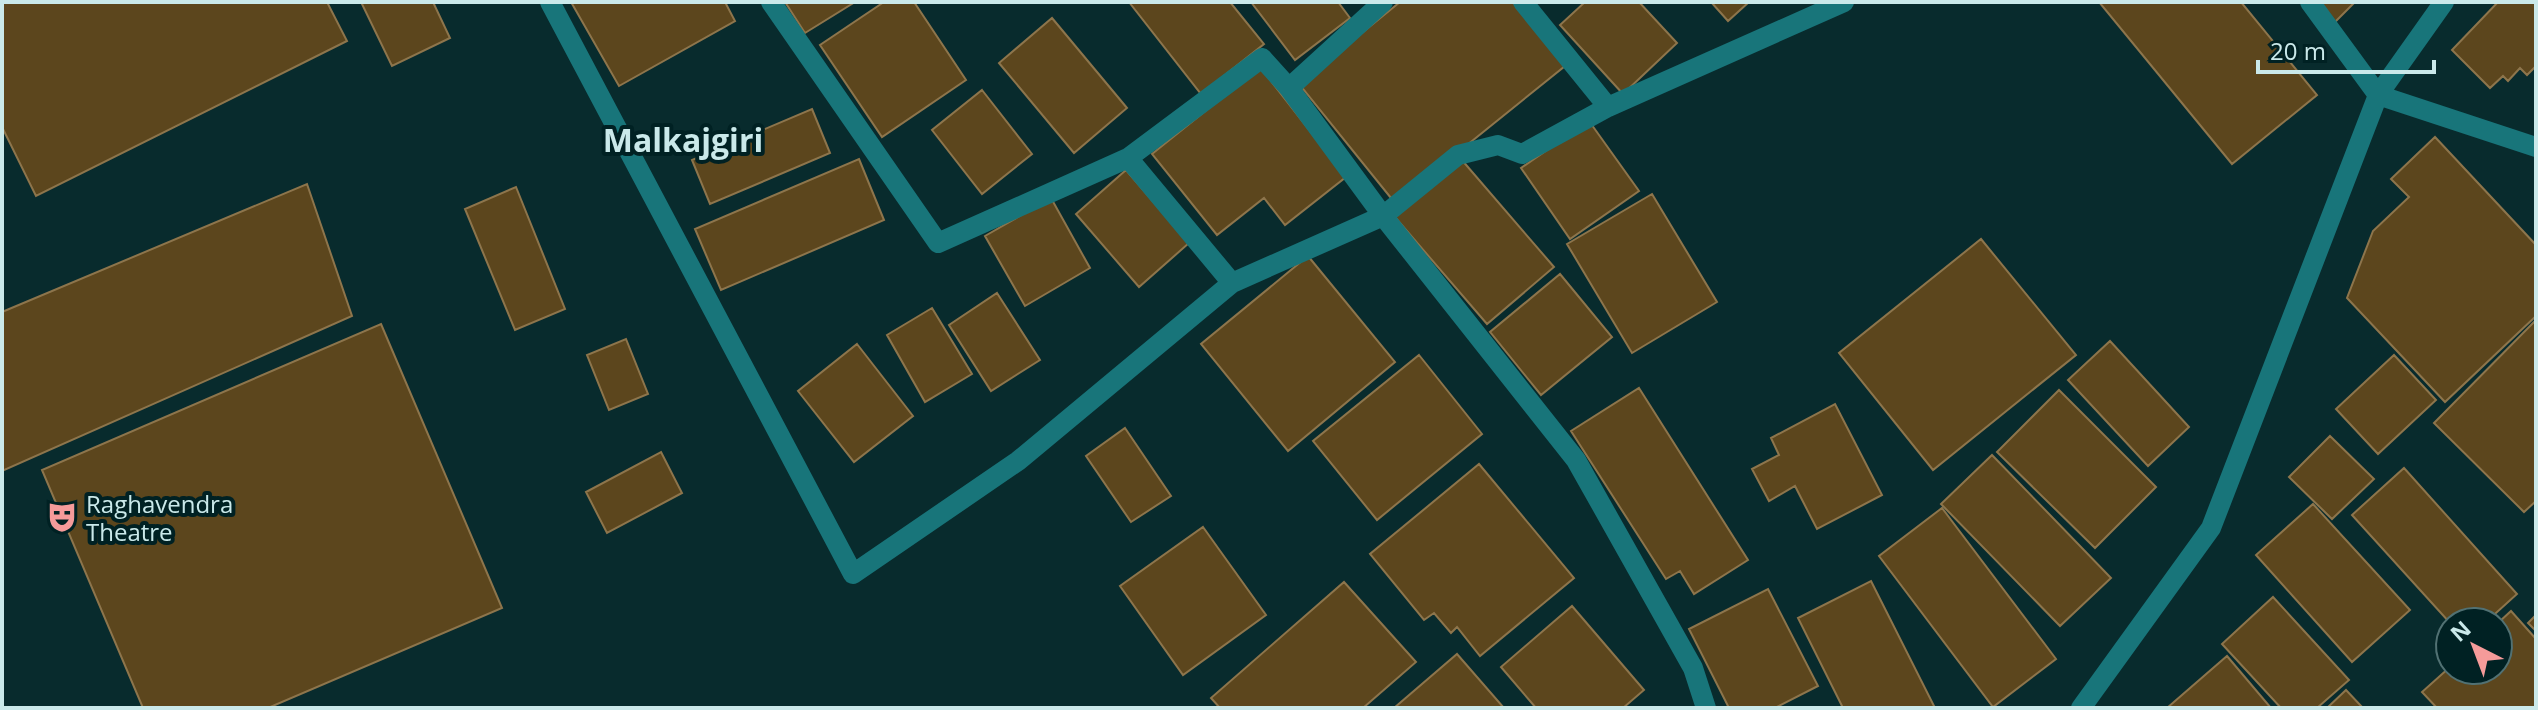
<svg xmlns="http://www.w3.org/2000/svg" width="2538" height="710" font-family="'Open Sans',sans-serif">
	<style>
		.building { fill: #5c461d; stroke: #8d754c; stroke-width: 2 }
		.lines { fill: none; stroke-linecap: round; stroke-linejoin: round }
		.street { stroke: #18757a; stroke-width: 20 }
		.labels { text-anchor: middle; dominant-baseline: central; stroke-width: 8; stroke-linejoin: round; paint-order: stroke }
		.poi-label { font-size: 24px; fill: #cae9ea; stroke: #002123; text-anchor: start }
		.district-label { font-size: 32px; font-weight: bold; fill: #cae9ea; stroke: #002123 }
	</style>
	<rect width="100%" height="100%" fill="#082b2d"/>
	<path class="building" d="M2,2H327L347,41L36,196L2,127Z
		M361,2H433L450,38L392,66Z
		M571,2H725L735,21L619,86Z
		M785,2H855L805,33Z
		M884,2H914L966,80L882,137L820,45Z
		M1129,2H1230L1264,44L1201,94Z
		M1251,2H1338L1350,18L1295,60Z
		M1400,2H1513L1565,66L1395,203L1299,84Z
		M1585,2H1639L1677,43L1623,94L1560,25Z
		M1711,2H1749L1728,21Z
		M2099,2H2241L2317,95L2232,164Z
		M2305,2H2355L2330,27Z
		M2498,2H2536V66L2527,75L2520,68L2508,81L2503,76L2490,88L2452,50Z
		M1052,18L1127,108L1074,153L999,63Z
		M1260,67L1346,177L1285,225L1264,198L1217,235L1152,154Z
		M982,90L1032,154L982,194L932,130Z
		M812,109L830,153L710,204L692,160Z
		M1589,121L1639,191L1570,239L1521,168Z
		M2435,137L2536,245V316L2445,402L2347,298L2373,231L2409,197L2391,179Z
		M859,159L884,220L721,290L695,229Z
		M1461,159L1554,267L1487,324L1394,216Z
		M1126,170L1189,243L1139,287L1076,214Z
		M307,184L352,316L2,471V312Z
		M516,187L565,309L515,330L465,209Z
		M1652,194L1717,302L1632,353L1567,244Z
		M1051,198L1090,268L1025,306L985,236Z
		M1981,239L2076,355L1933,470L1839,353Z
		M1308,256L1395,362L1288,451L1201,344Z
		M1560,274L1612,337L1541,395L1490,332Z
		M997,293L1040,360L991,391L949,325Z
		M932,308L972,374L925,402L887,335Z
		M2536,320V501L2524,512L2434,423Z
		M381,324L502,608L268,708H143L42,470Z
		M626,339L648,394L609,410L587,355Z
		M2110,341L2189,427L2148,466L2068,380Z
		M857,344L913,416L854,462L798,391Z
		M1419,355L1482,434L1377,520L1313,441Z
		M2394,355L2436,400L2378,454L2336,409Z
		M1639,388L1748,560L1694,594L1680,571L1666,579L1571,431Z
		M2059,390L2156,487L2095,548L1997,452Z
		M1835,404L1882,495L1817,529L1795,486L1769,501L1752,469L1779,455L1771,438Z
		M1125,428L1171,496L1131,522L1086,456Z
		M2330,436L2374,479L2332,519L2289,477Z
		M661,452L682,493L607,533L586,492Z
		M1992,455L2111,578L2060,626L1941,504Z
		M1479,464L1574,578L1480,656L1457,627L1451,633L1434,613L1424,620L1370,554Z
		M2404,468L2517,594L2486,622L2450,623L2352,515Z
		M2313,504L2410,610L2352,662L2256,555Z
		M1942,508L2056,659L1993,707L1879,556Z
		M1203,527L1266,615L1183,675L1120,586Z
		M1871,581L1935,708H1843L1798,618Z
		M1344,582L1416,662L1363,708H1220L1211,698Z
		M1768,589L1818,686L1775,708H1729L1689,629Z
		M2273,597L2349,680L2317,708H2281L2222,644Z
		M1572,606L1644,690L1623,708H1536L1501,667Z
		M2511,611L2536,639V708H2437L2422,692L2450,667V670H2498V623Z
		M2536,615V631L2528,623Z
		M1457,654L1504,708H1394Z
		M2227,656L2271,708H2167Z
		M2346,690L2363,708H2327Z"/>
	<g class="lines">
		<path class="street" d="M550,2L853,574L1018,461L1232,283L1383,216L1458,155L1498,145L1522,154L1608,107L1844,2
			M771,2L938,243L1128,158L1262,58L1289,88L1383,2
			M1523,2L1608,107
			M2310,2L2378,95L2536,147
			M1289,88L1383,216L1576,460L1693,668L1706,708
			M1128,158L1232,283
			M2081,708L2211,528L2378,95L2444,2"/>
	</g>
	<defs>
		<symbol id="theatre-bare" viewBox="-9 -9 18 18"><path d="M-5-5.5Q0-4 5-5.5V0Q5 5 0 6Q-5 5-5 0ZM-3.3-2.5H-1v1.5H-3.3ZM1-2.5H3.3v1.5H1ZM-2.8 1Q0 5.5 2.8 1Z" fill="#f59b9a" stroke="#002123" stroke-width="2.5" paint-order="stroke"/></symbol>
	</defs>
	<g fill-rule="evenodd">
		<use href="#theatre-bare" x="40" y="495" width="44" height="44"/>
	</g>
	<g class="labels">
		<g class="poi-label">
			<text x="86" y="503">Raghavendra<tspan x="86" dy="28">Theatre</tspan></text>
		</g>
		<g class="district-label">
			<text x="683" y="139">Malkajgiri</text>
		</g>
	</g>
	<rect width="2538" height="710" fill="none" stroke="#cae9ea" stroke-width="8"/>
	<g transform="translate(2474 646) rotate(318)"><circle r="38" fill="#002123" stroke="#517173" stroke-width="2"/>
	<path d="M0-6L14 30L0 20L-14 30Z" fill="#f59b9a"/>
	<text y="-12" font-size="22" font-weight="bold" text-anchor="middle" fill="#cae9ea">N</text>
	</g>
	<path d="M2258 60v12h176v-12" fill="none" stroke="#cae9ea" stroke-width="4"/>
	<text x="2270" y="60" font-size="24" fill="#cae9ea" stroke="#002123" stroke-width="6" paint-order="stroke">20 m</text>
</svg>
